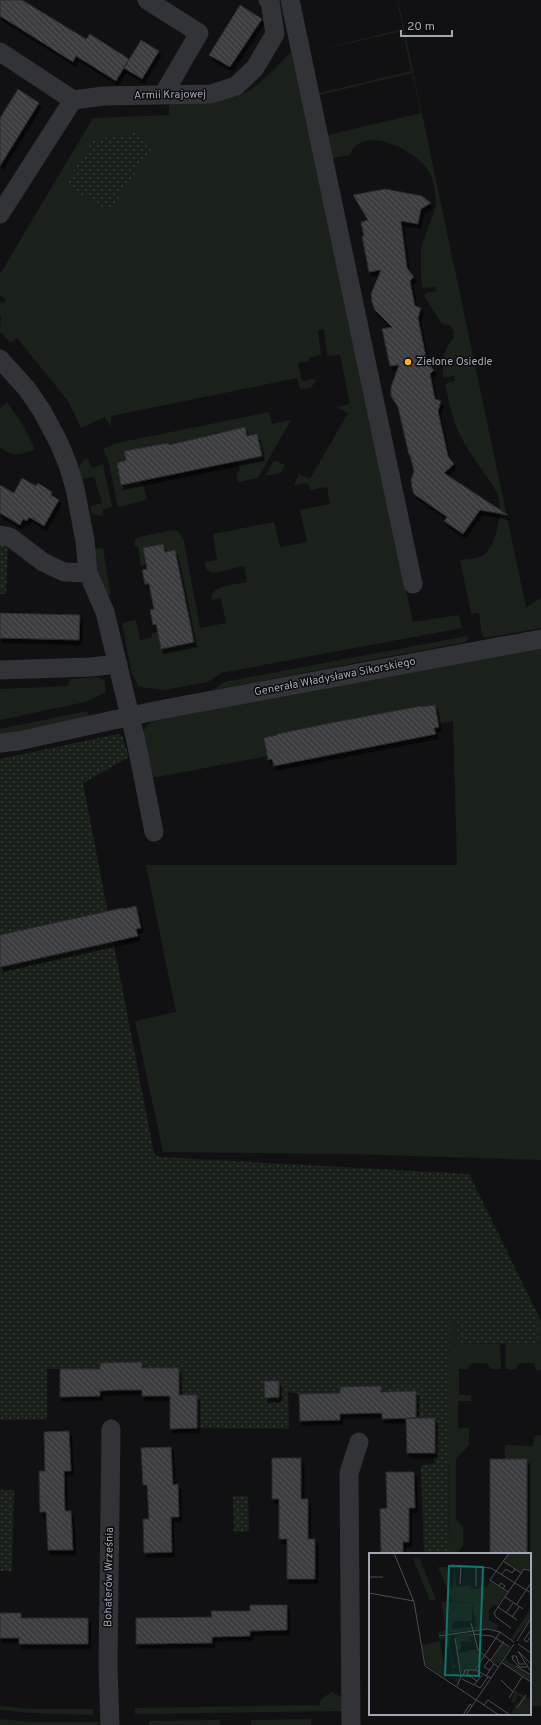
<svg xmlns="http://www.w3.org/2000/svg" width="541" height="1725" font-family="Overpass,sans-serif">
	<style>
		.grass { fill: #19211a }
		.park { fill: url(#park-dots) }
		.building { fill: url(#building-back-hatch); stroke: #2b2b2f; filter: url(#shadow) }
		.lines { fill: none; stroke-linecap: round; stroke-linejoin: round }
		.minor { stroke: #323338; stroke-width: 19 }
		.poi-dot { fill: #fcb420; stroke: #0c0c0e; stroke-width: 1.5 }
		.labels { text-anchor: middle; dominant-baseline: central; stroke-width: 3; stroke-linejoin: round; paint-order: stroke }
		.street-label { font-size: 11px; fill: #a2a7b4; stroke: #0c0c0e }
		.poi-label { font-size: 11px; fill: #a2a7b4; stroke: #0c0c0e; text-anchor: start }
		.inset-road { fill: none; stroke: #4b4d53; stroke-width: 1 }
		.view { fill: #0f766e; fill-opacity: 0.15; stroke: #0f766e; stroke-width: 2 }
		.inset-edge { fill: none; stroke: #a2a7b4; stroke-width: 2 }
	</style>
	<defs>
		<pattern id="park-dots" width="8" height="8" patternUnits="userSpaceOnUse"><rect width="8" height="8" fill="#19211a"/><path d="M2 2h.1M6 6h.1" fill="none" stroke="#373e39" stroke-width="1.8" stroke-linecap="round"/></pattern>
		<pattern id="building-back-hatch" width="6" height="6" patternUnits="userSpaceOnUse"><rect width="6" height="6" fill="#3b3c40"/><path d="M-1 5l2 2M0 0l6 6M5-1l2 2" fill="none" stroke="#545559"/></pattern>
		<filter id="shadow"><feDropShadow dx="2.5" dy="4.5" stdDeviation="0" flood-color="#0009"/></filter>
	</defs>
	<rect width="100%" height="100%" fill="#111113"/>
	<path class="grass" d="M397,0H398L526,607L541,598V628L486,638L482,636L479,613L471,614L460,560C467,559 478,559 484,555C497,546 504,506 497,493C487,474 472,458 462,439C453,422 449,402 445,384L455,381L454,376L443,378C442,365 443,348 453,339L454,331L450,326L443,324L440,321L424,296L426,293L436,291L435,287L423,288L421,276V248L436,206C436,195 434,179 428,170C416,150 361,123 350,155L330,159L328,135L421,113L412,73L320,95L319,93L411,71L403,31L310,52L403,29Z
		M291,52L413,622L459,615L462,628L221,673L208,682L164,690L139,687L132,674L122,623L136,620L140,640L152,637V633L157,632L161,648L194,641L175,550L165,552L163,544L143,548L146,564L141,566L138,547L134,545L135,540L139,537L173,530L178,531L184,541L200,628L226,623L221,598L212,600V594C219,584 236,585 247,582L244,566L213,573L206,569L205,562L217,560L213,534L274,522L280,547L307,542L300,510L330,504L327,487L310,490L308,483L295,485V482L299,474L310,479L348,413L337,407L350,404L340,355L329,356L327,355L324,329L318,330L321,355L310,357L309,361L298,363L302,381L315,379V382L311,388L300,389L297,378L111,416V427L105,417L81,428L68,401L17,338L11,343L0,332L1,316L0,315V301L4,303L6,299L0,295V274L93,118L169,115V102C194,100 232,103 253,88C267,78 279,64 291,52Z
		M7,402L23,425L35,449C20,455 14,457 0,448V408Z
		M269,412L272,424L291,420L258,478L238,482L236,473L240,471L238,461L262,456L257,434L247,436L245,427L202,436V438C176,444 151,446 125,451L126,460L117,463L121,485L142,481L147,500L118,507L109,463L103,449L117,443Z
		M87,457L92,468L103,464L112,507L103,509L102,516L93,514L91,512V506L102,503L94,477L81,479C77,469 79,464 87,457Z
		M274,460L285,465L281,473L265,476Z
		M103,548L111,595H107L93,559L94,549Z
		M467,636L468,639L466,642L213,690L224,682Z
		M541,646V1160L348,1154L163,1152L135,1021L176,1012L146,865H457L453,721L152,778L142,732L147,725L157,719Z
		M97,677L105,681L106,692L85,702L0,720V689L68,686L70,679Z
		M87,711L89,716L0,735V729Z
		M450,1321L458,1322V1343L500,1344L501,1369H491L487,1363H472L467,1369H459V1395H471V1401H458V1428H469V1445L456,1459V1520L463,1526V1546L456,1554H448Z
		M541,1321V1370L536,1371L534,1363H519L516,1369H506V1344H538V1322Z
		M541,1435V1706H530V1554H527V1459H505V1445L533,1446L534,1436Z
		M332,1692L341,1697L343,1705V1711L135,1714V1708L319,1705L322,1698Z
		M0,1706L32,1709H93V1715L32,1713L0,1710Z
		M0,1719L30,1722H100L97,1725H0Z
		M311,1719V1725H251V1720Z
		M220,1720V1725H149V1721Z"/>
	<path class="park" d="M134,133L153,146L110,211L65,185L93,140Z
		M0,543H8L6,594H0Z
		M118,734L122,736L129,757L83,783L154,1154L159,1157L469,1174L541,1321L538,1322V1344L458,1343V1322L450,1321L448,1554H424L421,1465L434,1464L435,1453V1418H416V1392H381V1386L340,1387V1393L299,1394L288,1392L289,1429L197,1428V1395H179V1368H142L141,1362L100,1363V1369H47V1419L0,1420V759Z
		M0,1490H14L12,1571H0Z
		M233,1496H248L249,1531L234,1532Z"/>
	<path class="building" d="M0,0H22L86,39L90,34L129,59L116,81L76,56L73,62L0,16Z
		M240,5L262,19L230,67L209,55Z
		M141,40L159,51L142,79L124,68Z
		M18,89L39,103L0,166V118Z
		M385,189L422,196L431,203L421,209L418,224L401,221L407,268L414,277L410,281L415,306L421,308L418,318L427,362L434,370L430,374L435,399L441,401L438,411L448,456L454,464L444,473L508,515L480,510L463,534L444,521L447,517L414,494L412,488L411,480L414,471L410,455H409L398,407L391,396V387L399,365L390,366L382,329L392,327L375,310L372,302L371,294L381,270L369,272L362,236H364L361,222L368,220L353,195Z
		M245,427L247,436L257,434L262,456L121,485L117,463L126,460L124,451L152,446L168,443L169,445Z
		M22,478L36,486L38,483L52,492L51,495L59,500L44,526L29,517L27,521L23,519L20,525L0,513V485L14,493Z
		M163,544L165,552L175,550L194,642L161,649L156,624L153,625L150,610L154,609L149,584H145L142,570L147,569L143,548Z
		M0,613L80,615L79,640L0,638Z
		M435,705L439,727L434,728L436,734L274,766L272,759L268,760L264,738L277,735V734L336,722L421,706V707Z
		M136,906L141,928L136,929L138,936L0,967V935L122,908L123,909Z
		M142,1362V1368H179V1395H197V1428L170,1429V1396H142V1390H118L100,1391V1396L60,1397V1369H100V1363Z
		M264,1381H279V1397L265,1398Z
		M381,1386V1392L416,1391V1418L382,1419V1413L340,1414V1420L300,1421L299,1394L340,1393V1387Z
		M406,1418H435V1453H407Z
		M69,1431L71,1471H64L65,1511H71L73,1550H48L46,1512H40L39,1471H45L44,1432Z
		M171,1447L173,1485L178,1484L179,1517H171L172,1552L144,1553L143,1519H149L147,1485H143L141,1448Z
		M272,1458H301V1499H308V1539H315V1579H287V1539H279V1499H272Z
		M490,1459H527V1554H490Z
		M386,1472H414L415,1508H409V1542H403V1554H381L380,1509L387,1508Z
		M250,1605H287V1630L250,1631V1636L212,1637V1643L136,1644V1618L212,1617L211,1611H250Z
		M0,1613H21V1618H88V1644H19V1638H0Z"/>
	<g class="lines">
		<path class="minor" d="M147,0L199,33L163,95
			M290,0L413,584
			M0,52L73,100L104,96L211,94L236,86L255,68L275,34L270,1L268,0
			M0,214L73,100
			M0,359L27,389L42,411L59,443L68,465L75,488L85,541L88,573L105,612L136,741L154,832
			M0,535L10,537L43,562L64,572L88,573
			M0,670L91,667L118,664
			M0,743L18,741L159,710L541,639
			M110,1725L108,1666L111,1429
			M351,1725L349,1473L359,1442"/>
	</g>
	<circle class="poi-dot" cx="408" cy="362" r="4"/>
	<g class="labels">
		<g class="street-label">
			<text transform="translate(170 95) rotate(-1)">Armii Krajowej</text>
			<text transform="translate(335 677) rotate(-11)">Generała Władysława Sikorskiego</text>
			<text transform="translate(109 1577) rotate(-89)">Bohaterów Września</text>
		</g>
		<g class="poi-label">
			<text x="416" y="362">Zielone Osiedle</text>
		</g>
	</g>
	<g transform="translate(369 1553)">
		<rect width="162" height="162" fill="#111113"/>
		<path d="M69,14H81L80,36L84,35L85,18L82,17H86L85,39L79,38ZM72,48L103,50V68H84L83,76L102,74L103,77L70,82L72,84L82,83L80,91L84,112L90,113L84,115L85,118L90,117L85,118V120L91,119L85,121V123L91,122L85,123L86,126L92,125L89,130L86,128L88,131L86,129L78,84L71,88L69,79L77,77ZM162,55V64L145,87L142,85ZM103,80L104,84L100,83L103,89H100L98,83V89L92,88L91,91L93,92L90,100L106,96L113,104L105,116L92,120L86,83L82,82ZM134,90L138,93L137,96L138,93L141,95L130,111L128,109V112L123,107ZM136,106L162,123V128L134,110Z" fill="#19211a"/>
		<path d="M47,5L51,6L67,47H61L44,6ZM71,88L77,126L57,112L53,92Z" fill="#19211a"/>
		<path d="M140,0H162L161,17L156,15L151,19L135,8ZM86,17L87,34L101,32L102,36H110L111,33L118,34L121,28L138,40L128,53L124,52L120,57V67L128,72V77L104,76L107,73L103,50L83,48L79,38L85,37ZM146,137L162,147V162L143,160L147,150L149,151L153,145L149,142L145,151L142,149Z" fill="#19211a"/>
		<path class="inset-road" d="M25,0L45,49L56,113L130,162M134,8L152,20M82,12L122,15L162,40M133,21L137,16L143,20L146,16M0,24H14M91,31L92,12M107,33V13M130,33L132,30L136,33L134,36M139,39L121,27L140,0M0,40L45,48M136,44L154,56M147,52L162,30M129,54L148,67M137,60L144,50M143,64L150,54M102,70L109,97L129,114M142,75L127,64L125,60L155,16L162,18M161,78L155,87L158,89L162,83M104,81L123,83L141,94M70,83L118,76L131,79L145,89M86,85L92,124L88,133M148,88L162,65M149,91L162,100M120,107L115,114L121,117M121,108L135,88M132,109L162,129M156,111H150L147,103H143L144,107L151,114H158M162,111L149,98L162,119M147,113L162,122M100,117L98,121L108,128M106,117L131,79M94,123L96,117H106L122,125M117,123L125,111M93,126L105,132L113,122M132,127L144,139M106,132L111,135L119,124M140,145L153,124M115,152L119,147L141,162M148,155L157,142M94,162L101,151L103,153M97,162L145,91"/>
		<path class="view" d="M80,13L114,14L110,123L76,122Z"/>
		<rect width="162" height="162" class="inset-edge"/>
	</g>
	<path d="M401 30v6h51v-6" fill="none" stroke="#a2a7b4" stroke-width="2"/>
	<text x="407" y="30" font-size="12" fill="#a2a7b4" stroke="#0c0c0e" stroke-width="3" paint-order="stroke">20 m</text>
</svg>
